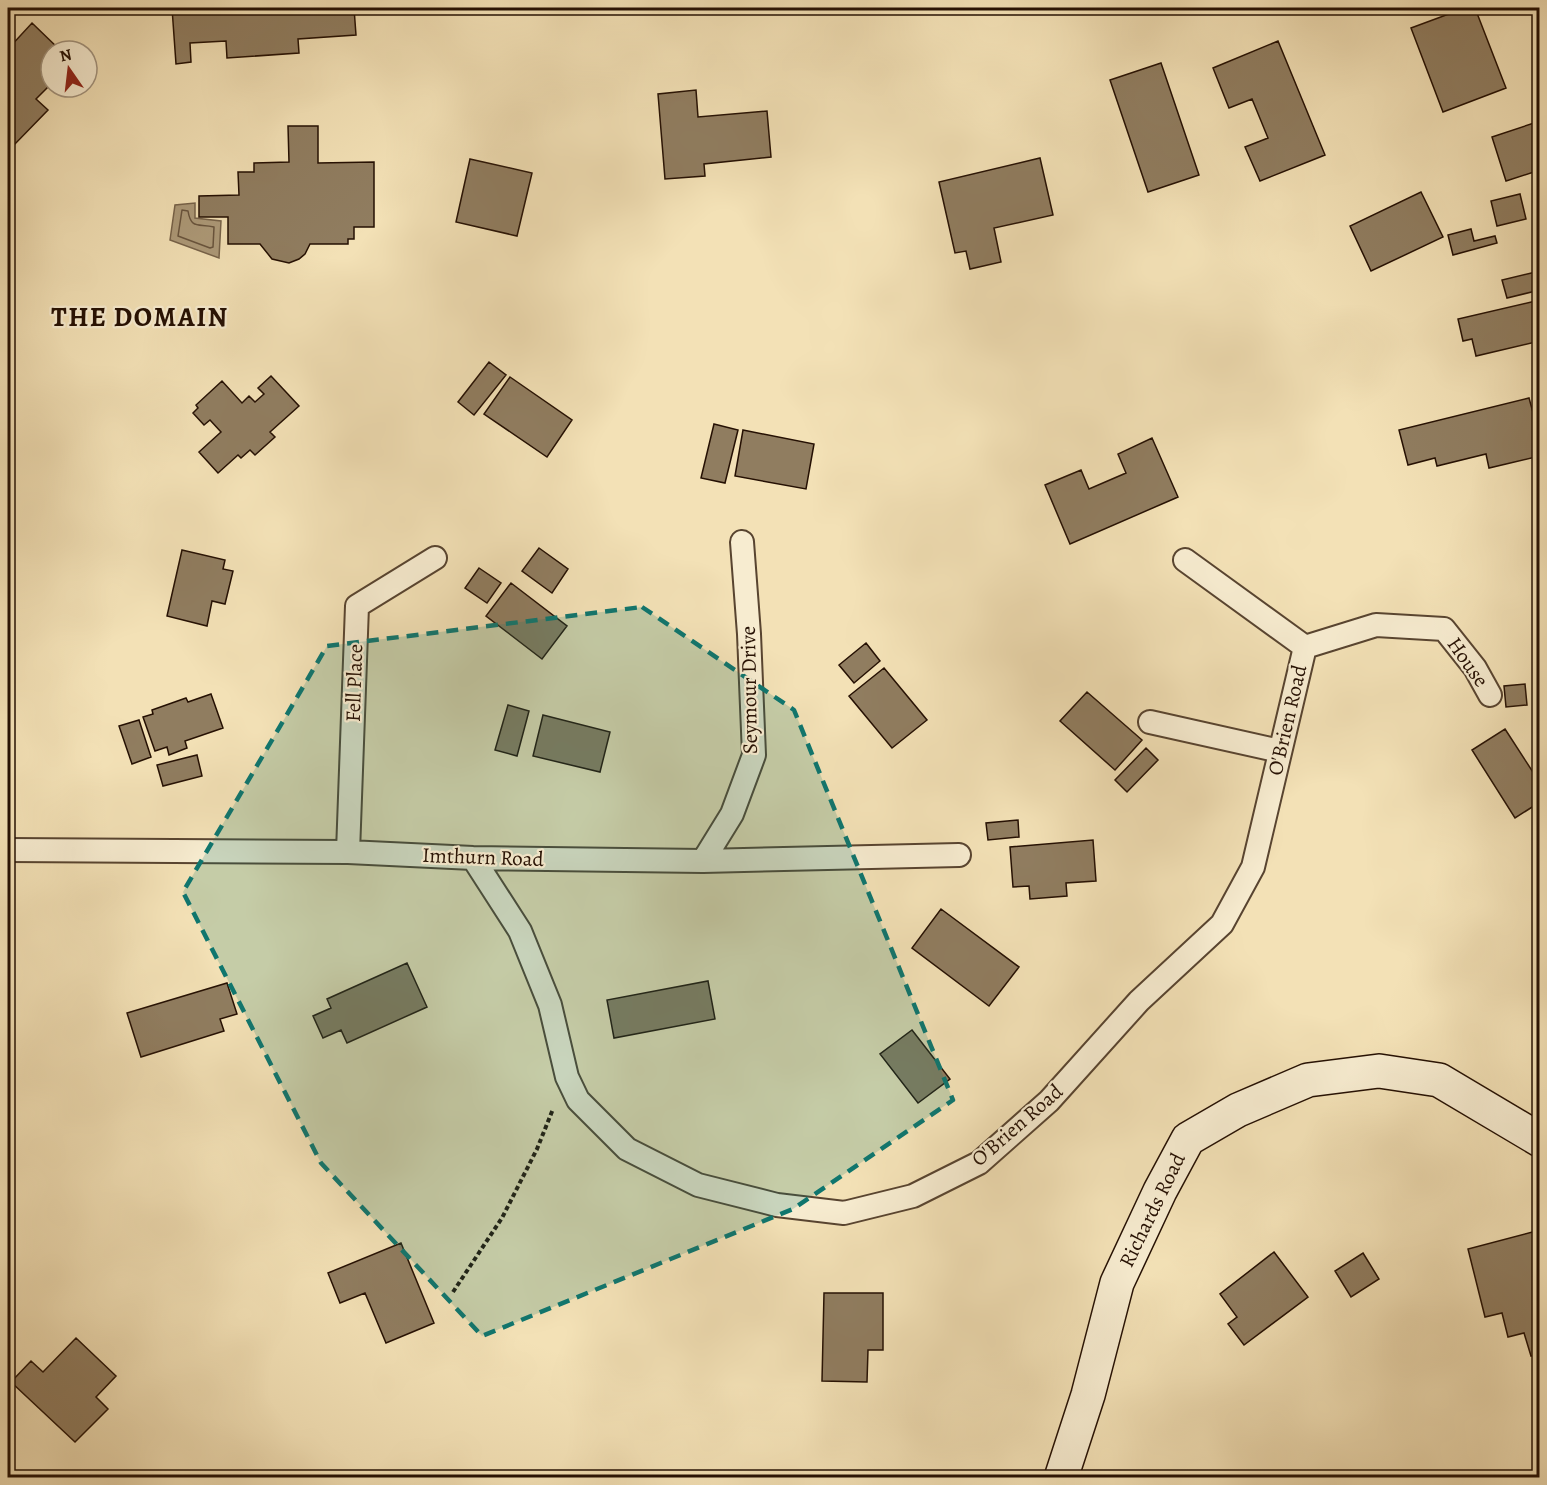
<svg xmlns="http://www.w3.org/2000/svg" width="1547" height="1485" font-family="Alegreya,serif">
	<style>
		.water { fill: #ad9a79; stroke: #77634a; stroke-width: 1.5 }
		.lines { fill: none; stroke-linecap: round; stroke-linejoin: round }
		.shore { stroke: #69553e; stroke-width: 1.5 }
		.building { fill: #907d60; stroke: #251003; stroke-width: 1.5 }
		.street-casing { stroke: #584430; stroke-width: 26 }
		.secondary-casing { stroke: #251003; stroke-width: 36 }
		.path { stroke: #251003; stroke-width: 4; stroke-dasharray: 4.5 3; stroke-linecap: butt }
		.street { stroke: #f7ecd0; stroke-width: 22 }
		.secondary { stroke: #f7ecd0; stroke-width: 33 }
		.marked { fill: #0f766e; fill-opacity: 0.2; stroke: #0f766e; stroke-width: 4.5; stroke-dasharray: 12 8; stroke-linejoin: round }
		.labels { text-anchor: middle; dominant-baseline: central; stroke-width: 4.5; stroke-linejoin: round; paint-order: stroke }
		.street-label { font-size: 21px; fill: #251003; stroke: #f7ecd0 }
		.district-label { font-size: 27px; font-weight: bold; letter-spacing: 1.5px; fill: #251003; stroke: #f7ecd0 }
	</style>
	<rect width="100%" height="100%" fill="#f3e1b6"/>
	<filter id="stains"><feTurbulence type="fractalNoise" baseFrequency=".00333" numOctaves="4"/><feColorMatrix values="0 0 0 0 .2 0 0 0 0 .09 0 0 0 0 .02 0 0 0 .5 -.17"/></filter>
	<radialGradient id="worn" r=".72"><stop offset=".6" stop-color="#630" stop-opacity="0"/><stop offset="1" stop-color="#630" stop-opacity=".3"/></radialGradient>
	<path class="water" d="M195,203V218L221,221L219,258L170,240L175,205Z"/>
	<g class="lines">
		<path class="shore" d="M182,210L188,211C191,230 199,223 214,227L213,247L210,248L178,236Z"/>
	</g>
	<path class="building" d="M172,8H354L356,35L298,39L299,53L227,58L226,41L190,43L191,62L176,64Z
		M1465,8H1475L1506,88L1443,112L1411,28Z
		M32,23L61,51H51V84L36,99L48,110L14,145L8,139V49Z
		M1278,41L1325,155L1260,181L1245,147L1268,138L1252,99L1229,108L1213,68Z
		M1161,63L1199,175L1148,192L1110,80Z
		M696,90L698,117L767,111L771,157L704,164L705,176L665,179L658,94Z
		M1540,121V170L1506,181L1492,137Z
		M288,126H318V163L374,162V227H354V239H348V244H310L305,254L299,259L289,263L272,259L260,244H228V217H199V196L239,195L238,172H254V163L289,162Z
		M1040,158L1053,215L994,228L1001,262L970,269L966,251L955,253L939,182Z
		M470,159L532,173L517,236L456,222Z
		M1421,192L1443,237L1371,271L1350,226Z
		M1520,194L1526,219L1497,226L1491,201Z
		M1471,229L1474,241L1495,236L1497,243L1453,255L1448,235Z
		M1540,271V290L1507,298L1502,280Z
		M1540,300V341L1476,356L1472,339L1463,341L1458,319Z
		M489,362L506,375L474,415L458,402Z
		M271,376L299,406L270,432L275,437L255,455L250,450L241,458L238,455L218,473L199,452L221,432L210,420L204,425L193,413L198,408L196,405L222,381L242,403L249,396L255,402L264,394L258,388Z
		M510,377L572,420L547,457L484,414Z
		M1529,398L1540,438V456L1489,468L1486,454L1437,466L1435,458L1408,465L1399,430Z
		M714,424L738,430L725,483L701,478Z
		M743,430L814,444L806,489L735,476Z
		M1152,438L1178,497L1070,544L1045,485L1081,470L1089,489L1126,473L1118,454Z
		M539,548L568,569L552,593L522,571Z
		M182,550L225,560L223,569L233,571L225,604L212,601L207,626L167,616Z
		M479,568L501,583L487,603L465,588Z
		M511,583L567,626L542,659L486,616Z
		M866,643L880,661L854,683L839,665Z
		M884,668L927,720L892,748L849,696Z
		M1525,684L1527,705L1506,707L1504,686Z
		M1087,692L1142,740L1115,770L1060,721Z
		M211,694L223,728L185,741L187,748L169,755L167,747L155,751L143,717L153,714L152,710L186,698L188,702Z
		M508,705L529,711L517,756L495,750Z
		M543,715L610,732L600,772L533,756Z
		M139,720L151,757L132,764L119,726Z
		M1505,729L1540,783V802L1515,818L1472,750Z
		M1146,748L1158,760L1127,792L1115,780Z
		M197,755L202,776L163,786L157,765Z
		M1018,820L1019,837L988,840L986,823Z
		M1093,840L1096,881L1066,883L1067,896L1030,899L1029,886L1013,887L1010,847Z
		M941,909L1019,967L989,1006L912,948Z
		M407,963L427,1007L347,1043L341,1030L323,1038L313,1016L331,1008L327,999Z
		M708,981L715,1019L614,1038L607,1000Z
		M227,983L237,1014L220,1019L224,1031L141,1057L127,1013Z
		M912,1030L950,1079L918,1103L880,1054Z
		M1540,1230V1354L1531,1356L1524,1333L1508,1337L1502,1313L1485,1317L1468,1249Z
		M401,1243L434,1323L386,1343L365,1293L340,1303L328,1273Z
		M1274,1252L1308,1297L1244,1345L1228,1324L1237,1317L1220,1294Z
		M1363,1253L1379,1279L1351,1297L1335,1271Z
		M824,1293H883V1350H868L867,1382L822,1381Z
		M76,1338L116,1376L96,1397L108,1409L75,1442L11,1382L31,1361L43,1372Z"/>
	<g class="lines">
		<defs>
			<path id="street" d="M1305,647L1376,625L1444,629L1475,668L1490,695
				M1150,722L1280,751
				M8,850L348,852L473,858L703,861L959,855
				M348,852L357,606L435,558
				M473,858L520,931L550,1005L567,1077L578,1100L627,1149L698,1185L777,1205L844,1213L913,1196L979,1163L1049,1101L1139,1001L1222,924L1253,867L1305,647L1185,560
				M703,861L732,814L754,755L749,634L742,542"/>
			<path id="secondary" d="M1061,1478L1088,1395L1117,1283L1160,1191L1188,1139L1238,1110L1308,1080L1379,1071L1439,1080L1540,1140"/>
		</defs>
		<use href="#street" class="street-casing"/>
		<use href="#secondary" class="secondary-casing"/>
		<path class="path" d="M453,1292L502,1218L537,1149L553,1109"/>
		<use href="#street" class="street"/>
		<use href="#secondary" class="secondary"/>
	</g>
	<path class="marked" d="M642,607L794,710L953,1100L793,1209L482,1336L321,1163L183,892L327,646Z"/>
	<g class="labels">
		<g class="street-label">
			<text transform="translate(1468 662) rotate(55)">House</text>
			<text transform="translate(354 683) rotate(-88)">Fell Place</text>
			<text transform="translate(749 690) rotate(-91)">Seymour Drive</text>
			<text transform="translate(1287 720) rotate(-77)">O'Brien Road</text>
			<text transform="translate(483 857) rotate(2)">Imthurn Road</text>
			<text transform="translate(1017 1125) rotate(-41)">O'Brien Road</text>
			<text transform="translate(1152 1210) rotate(-64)">Richards Road</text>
		</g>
		<g class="district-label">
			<text x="140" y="317">THE DOMAIN</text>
		</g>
	</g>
	<rect width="1547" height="1485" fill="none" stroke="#f3e1b6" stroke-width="30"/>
	<rect x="9" y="9" width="1529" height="1467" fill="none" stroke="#251003" stroke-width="3"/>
	<rect x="15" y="15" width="1517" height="1455" fill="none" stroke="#251003" stroke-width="1.5"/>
	<g transform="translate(69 69) rotate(346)"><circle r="28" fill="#f7ecd0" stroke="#a3947e" stroke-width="1.5"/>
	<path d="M0-4.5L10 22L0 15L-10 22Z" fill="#8f2418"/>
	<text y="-9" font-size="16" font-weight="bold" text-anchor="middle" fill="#251003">N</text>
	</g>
	<rect width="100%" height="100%" filter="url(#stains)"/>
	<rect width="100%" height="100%" fill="url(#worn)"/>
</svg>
